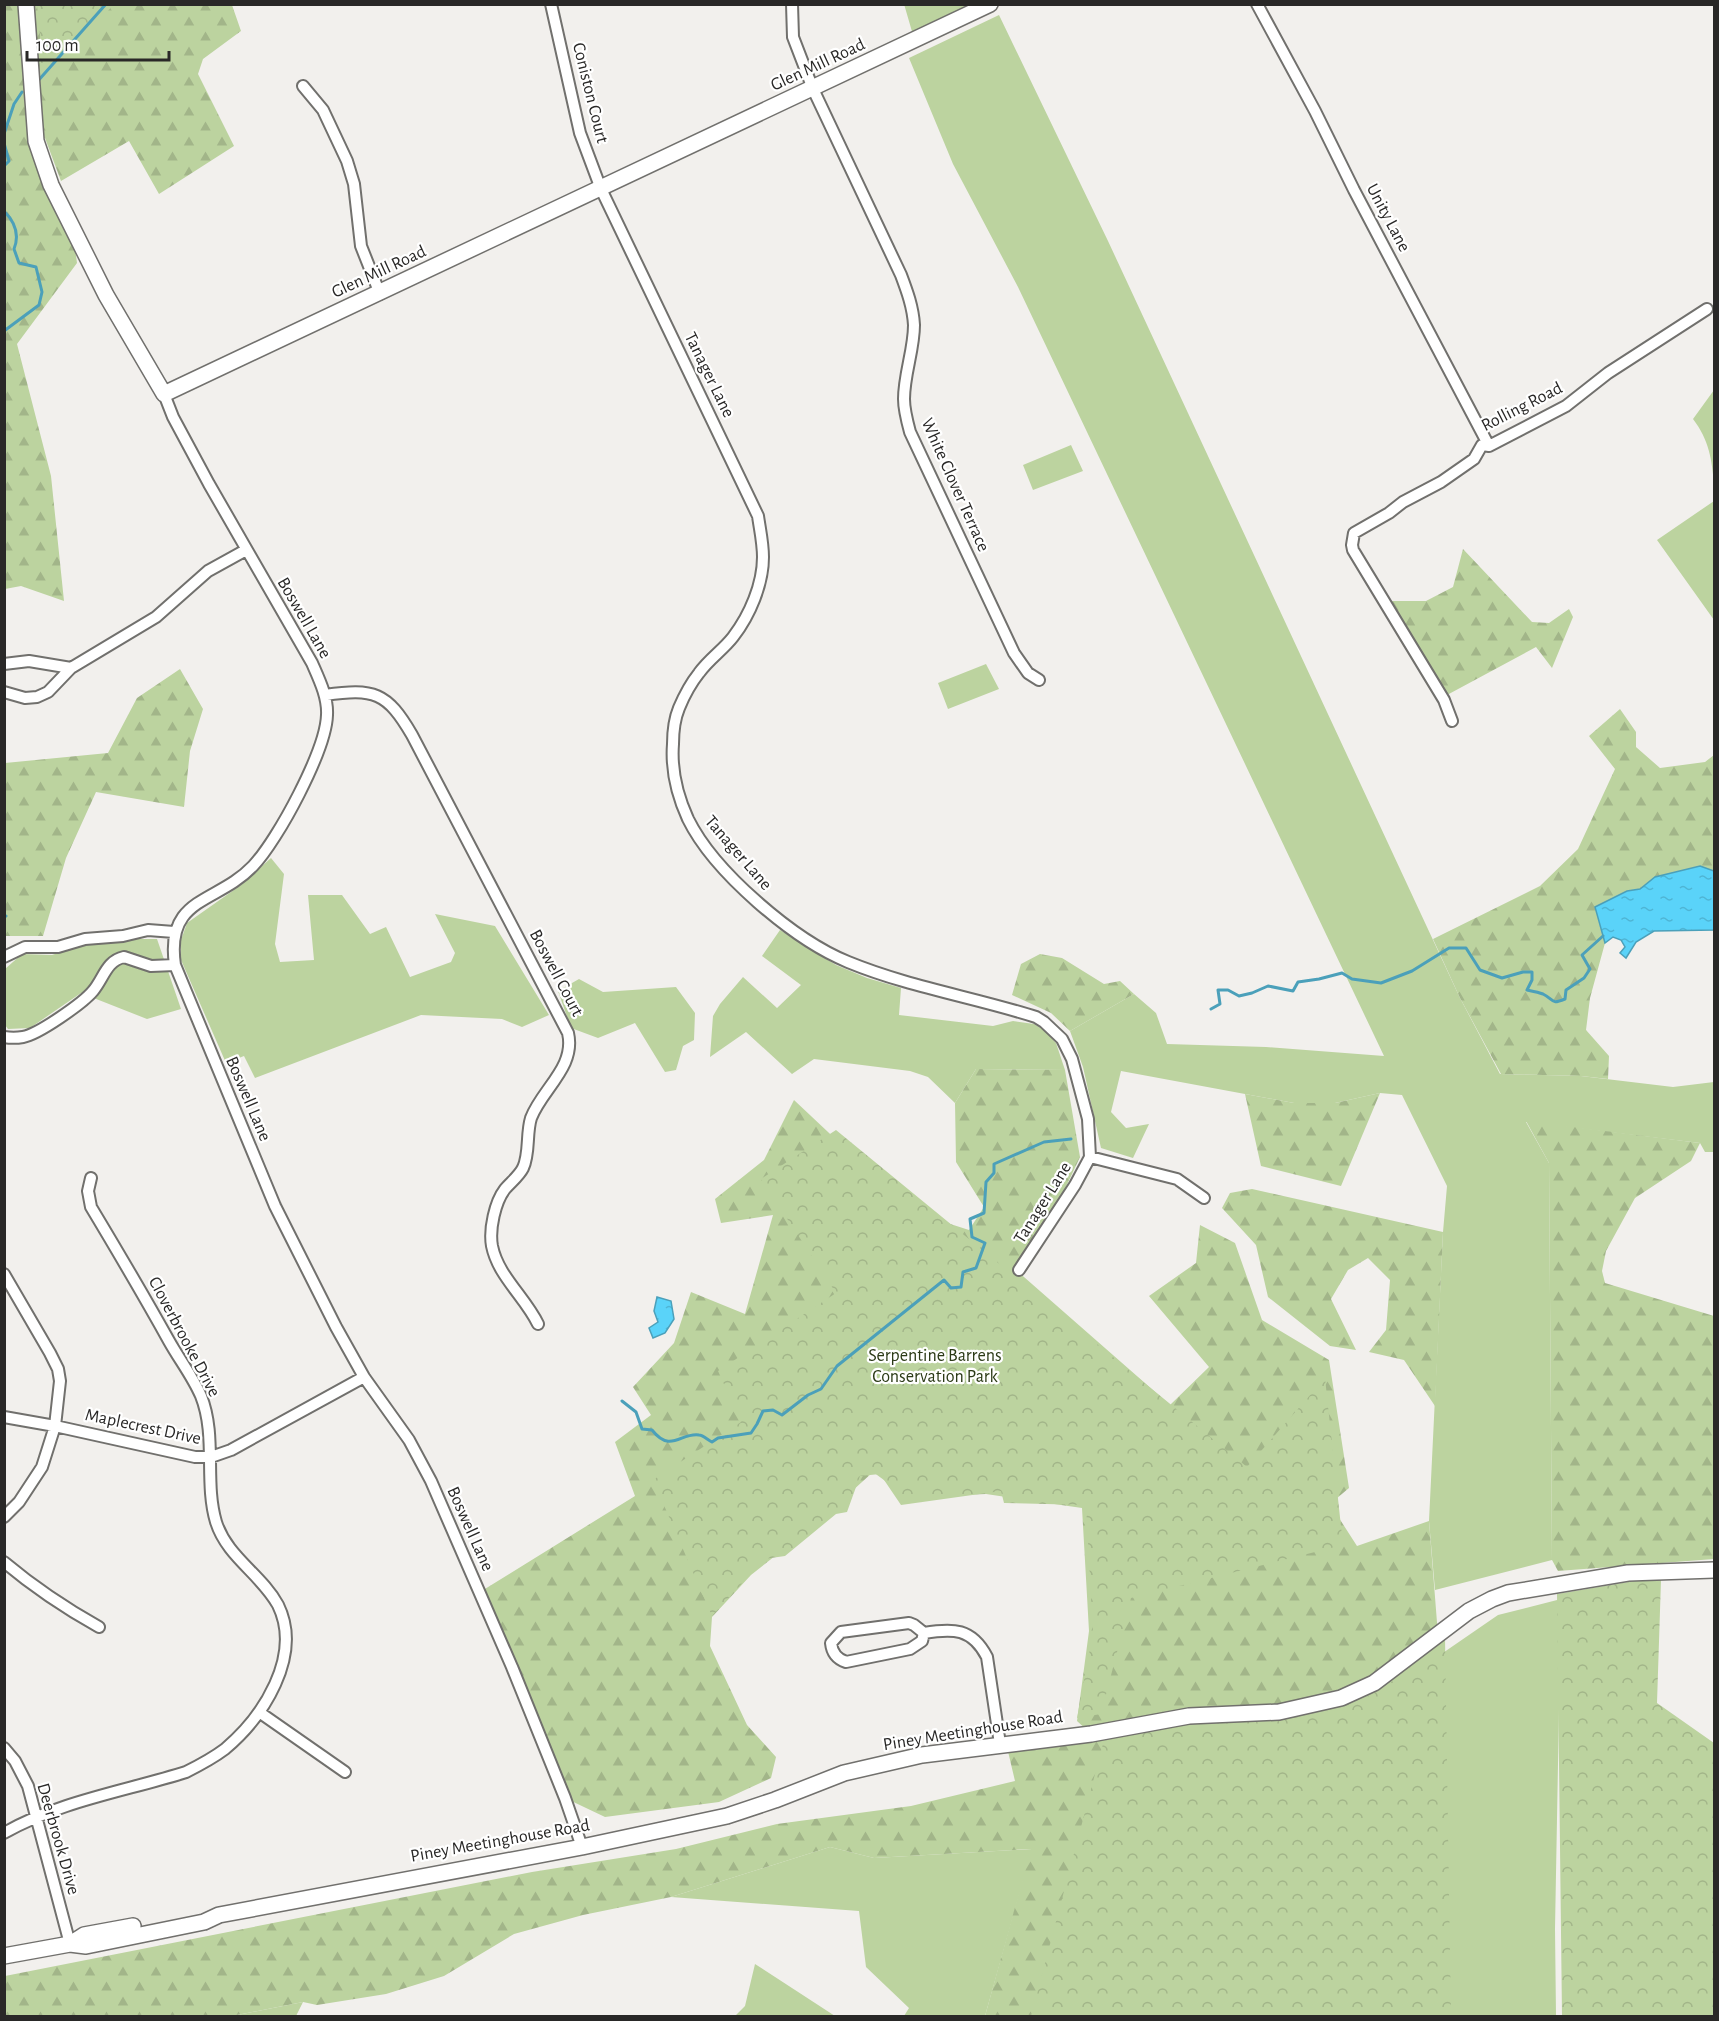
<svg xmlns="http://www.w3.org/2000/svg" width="1719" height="2021" font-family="'Alegreya Sans',sans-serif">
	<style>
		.grass { fill: #bcd39f }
		.forest { fill: url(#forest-firs) }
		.park { fill: url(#park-crowns) }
		.water { fill: url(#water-ripples); stroke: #4ba0ba; stroke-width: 1.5 }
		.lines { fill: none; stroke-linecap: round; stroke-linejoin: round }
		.stream { stroke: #4ba0ba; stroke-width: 3 }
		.minor-casing { stroke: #71706d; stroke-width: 14 }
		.secondary-casing { stroke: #71706d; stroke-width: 18 }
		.minor { stroke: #fff; stroke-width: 10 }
		.secondary { stroke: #fff; stroke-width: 15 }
		.labels { text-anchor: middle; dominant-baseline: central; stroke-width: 4.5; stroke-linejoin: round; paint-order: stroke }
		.street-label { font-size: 18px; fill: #292827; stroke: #fff }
		.park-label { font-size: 18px; fill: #2b3a16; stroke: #fff }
	</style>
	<defs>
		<pattern id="forest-firs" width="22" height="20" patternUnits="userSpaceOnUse" patternTransform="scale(1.5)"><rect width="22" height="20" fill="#bcd39f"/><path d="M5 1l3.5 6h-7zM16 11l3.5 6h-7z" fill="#a2b589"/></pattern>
		<pattern id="park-crowns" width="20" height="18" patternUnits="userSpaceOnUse" patternTransform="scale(1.5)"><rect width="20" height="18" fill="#bcd39f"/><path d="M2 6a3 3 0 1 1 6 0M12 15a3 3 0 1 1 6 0" fill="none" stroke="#a2b589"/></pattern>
		<pattern id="water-ripples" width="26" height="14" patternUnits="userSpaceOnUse" patternTransform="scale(1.5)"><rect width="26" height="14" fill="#5ad3f9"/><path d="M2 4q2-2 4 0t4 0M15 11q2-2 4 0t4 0" fill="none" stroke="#4eb5d5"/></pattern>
	</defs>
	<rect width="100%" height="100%" fill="#f2f0ed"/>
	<path class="grass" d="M904,4L975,5L913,35Z
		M999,15L1108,241L1460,998L1500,1074L1581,1076L1673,1087L1714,1082V1152H1705L1700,1143L1526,1122L1549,1163L1552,1560L1435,1590L1429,1521L1443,1232L1447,1186L1402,1095L1380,1093L1335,1103H1294L1121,1071L1111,1112L1126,1128L1149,1124L1133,1158L1101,1148L1083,1067L1070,1031L1134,994L1156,1013L1167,1044L1266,1047L1384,1056L1018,287L953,164L909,58Z
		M1714,390V485C1712,459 1709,440 1693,419Z
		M1071,445L1083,471L1033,490L1023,465Z
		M1714,501V620L1657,540Z
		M986,664L999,689L948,709L938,683Z
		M271,858L284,874L275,944L280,962L314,960L308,895H342L370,934L386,927L410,977L451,962L455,953L435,914L495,926L549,1015L522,1027L502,1019L421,1015L255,1078L244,1056L226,1063L181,960V940L187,923L241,885Z
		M780,930L836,965L867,978L901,988L899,1015L993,1026L1013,1021L1034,1024L1044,1030L1056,1043L1065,1070L976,1069L955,1103L928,1077L910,1071L814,1059L792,1074L746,1032L710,1057L713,1016L720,1004L743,977L777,1008L801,985L762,956Z
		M133,939H157L181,1009L147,1019L81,993L30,1028L8,1029L5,1025V969L22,954L52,955L82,945Z
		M579,979L603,992L676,987L695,1013L694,1040L683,1046L676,1070L665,1072L635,1023L598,1038L571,1028L558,991Z
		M1561,1599L1555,1929L1556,2016H1432L1437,1657L1498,1615Z
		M830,1847L874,1858L1032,1849L985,2016H904L909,2008L866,1967L859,1911L671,1897Z
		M755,1964L835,2016H735L745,2006Z
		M303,2002L296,2016H232Z"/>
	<path class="forest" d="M5,5H232L241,31L203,59L198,74L234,146L159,194L129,141L61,181L45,138L36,141L72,227L77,263L17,344L51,476L64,601L21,586L5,589Z
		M1463,549L1532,622L1549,623L1569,609L1573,617L1552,668L1536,647L1447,695L1391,601H1426L1453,587Z
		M180,669L203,709L190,751L184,807L96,792L66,858L43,936H5V763L108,753L137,698Z
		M1620,709L1636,732V747L1660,768L1705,762L1714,755V871L1700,866L1653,879L1640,889L1627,891L1595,907L1605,943L1590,998L1586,1030L1609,1056L1608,1079L1581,1076L1501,1074L1460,998L1433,939L1540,886L1578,849L1615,769L1589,736Z
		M1040,954L1062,958L1104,984L1120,981L1134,994L1070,1031L1051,1013L1012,995L1021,964Z
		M976,1069L1065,1070L1080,1157L1063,1193L1016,1270L1170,1405L1209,1367L1149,1296L1196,1263L1200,1225L1235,1243L1262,1320L1329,1360L1349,1488L1330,1504L1357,1546L1429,1521L1438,1635L1432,2016H985L1031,1849L874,1858L830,1847L671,1897L583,1915L514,1934L444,1976L386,1994L317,2005L303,2002L232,2016H5V1976L532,1872L676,1849L777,1824L911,1806L1015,1781L1006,1743L1090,1733L1077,1721L1089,1631L1082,1508L986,1494L907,1497L873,1472L818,1522L751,1575L712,1617L710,1646L747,1725L776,1757L771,1778L719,1802L605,1817L565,1798L480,1592L635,1496L615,1442L651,1415L633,1387L674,1343L691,1292L745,1314L773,1215L721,1223L715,1199L764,1160L794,1100L913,1212L969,1230L984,1207L956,1162L955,1103Z
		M1380,1093L1341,1186L1261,1166L1245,1094L1294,1103H1335Z
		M1526,1121L1700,1143L1691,1161L1635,1198L1606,1251L1602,1271L1605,1283L1714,1316V1559L1558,1571L1552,1560L1549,1163Z
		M1252,1189L1443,1232L1435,1406L1404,1360L1369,1352L1386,1330L1390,1280L1368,1258L1348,1270L1331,1299L1356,1350L1330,1346L1268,1297L1256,1245L1222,1208L1230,1193Z"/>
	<path class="park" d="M37,5H113L85,38L40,79V35Z
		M836,1130L1247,1467L1325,1378L1343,1545L1131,1598L1101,1714L1077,1718L1093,1633L1086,1505L1004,1503L1001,1491L901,1505L880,1474L860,1476L847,1512L836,1514L785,1556L764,1559L712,1616L653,1480L741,1422L718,1371L836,1293L761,1179Z
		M1640,1580H1661L1657,1703L1714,1743V2016H1562L1557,1594Z
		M1445,1638L1451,2016H1031L1104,1740C1131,1736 1158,1729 1185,1726C1246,1718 1308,1726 1365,1698C1395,1683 1420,1659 1445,1638Z"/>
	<path class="water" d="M1700,866L1714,871V930L1654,931L1636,942L1626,958L1620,953L1625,947L1621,940L1613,937L1605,943L1595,907L1627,891L1640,889L1655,877Z
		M657,1297L671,1301L674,1319L665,1333L653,1338L649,1328L658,1322L654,1311Z"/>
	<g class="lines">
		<path class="stream" d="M37,82L106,4
			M4,134L14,104L22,92
			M4,143L9,161L4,166
			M4,211C15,222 20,234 14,249L19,263L36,267L42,292L39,305L4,331
			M4,915L6,916
			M1211,1009L1220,1004L1218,990H1228L1239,996L1252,993L1268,986L1293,991L1298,982L1319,979L1342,973L1352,979L1381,983L1412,971L1449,948H1466L1480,970L1502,978L1523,972H1532V980L1527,990C1532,991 1538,992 1543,994C1555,1000 1550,1005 1565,999L1566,990L1584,978L1590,969L1582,955L1603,936
			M622,1401L636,1412L642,1429L652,1430C671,1454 681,1432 699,1435C703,1435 708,1440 712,1442L718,1438L751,1433L757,1424L763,1411L773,1410L782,1415L808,1395L821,1389L837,1366L944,1280L951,1288L961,1287L963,1272L976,1268L985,1243L972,1237L970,1219L984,1213L986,1182L994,1173V1164L1044,1142L1071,1139"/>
		<defs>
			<path id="minor" d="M551,4L580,133L601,189L758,516C760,530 763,543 763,557C763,584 750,615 733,637C723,650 709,659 699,673C691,683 684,696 679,708C674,720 673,732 673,744C671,770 677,795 688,819C714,872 794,940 848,962C909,987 973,997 1036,1017L1044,1022L1062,1039L1072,1059L1088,1119L1090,1157L1075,1185L1019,1270
				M792,4L793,37L813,89L901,275C907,291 913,307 914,325C914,350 904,374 904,399C904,410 907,421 910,432L1014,653L1028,673L1039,680
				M1257,4L1315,111L1354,190L1489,446
				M303,86L323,110L347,161L354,184L361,246L380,294
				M164,394L173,417L209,484L312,663C319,679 328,697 327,715C326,750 278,840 253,866C217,904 165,896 175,965L275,1206L336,1327L364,1377L409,1440L431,1481L512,1667L565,1798L582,1847
				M4,664L29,661L71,668
				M4,692L25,698L37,697L48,692L71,668L156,617L208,571L246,550
				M325,695C374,688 387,692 412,735L568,1033C576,1067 542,1089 531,1118C526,1134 530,1153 523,1168C519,1176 511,1182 505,1189C495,1202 489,1229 492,1246C498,1276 525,1297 538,1324
				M1452,721L1444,700L1353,550L1352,545L1354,533L1389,513L1403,502L1441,482L1474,459L1482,445L1489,446L1566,406L1608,373L1707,309
				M4,957L25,947H58L85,939L123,936L148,930L174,932
				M4,1037C10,1038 17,1038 23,1037C39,1034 83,1003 93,991C104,978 106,961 124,957L151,966L175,965
				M1090,1157L1177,1179L1204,1198
				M4,1274L50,1353L58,1369L60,1381L55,1426L42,1467L19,1502L4,1517
				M4,1417L55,1426L195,1457H211L231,1450L364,1377
				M4,1562C35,1588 65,1608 99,1627
				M909,1623L914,1625L924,1633L922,1641L910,1649L846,1662C837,1659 832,1653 831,1643L841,1632Z
				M924,1633C953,1628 972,1628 987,1657L1000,1744
				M259,1712L345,1772
				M4,1748L15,1761L28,1786L70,1944
				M4,1833C60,1801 126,1791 186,1772C200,1765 213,1758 225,1749C263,1717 303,1656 278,1605C261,1574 227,1557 216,1522C204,1482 217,1436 201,1396C193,1377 179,1359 169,1341C144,1296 118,1252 91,1207L88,1191L91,1178"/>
			<path id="secondary" d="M26,4L36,141L51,185L106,295L164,394L990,4
				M70,1944L84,1935L133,1926
				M4,1956L70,1944L86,1946L204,1922L219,1915L582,1847L727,1816L775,1800L844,1773L922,1755L1091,1734L1189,1716L1279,1712L1341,1698L1374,1683L1469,1611L1492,1599L1508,1593L1628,1573L1714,1570"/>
		</defs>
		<use href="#minor" class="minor-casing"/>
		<use href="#secondary" class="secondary-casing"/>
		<use href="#minor" class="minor"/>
		<use href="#secondary" class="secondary"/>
	</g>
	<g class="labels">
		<g class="street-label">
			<text transform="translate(818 65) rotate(-25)">Glen Mill Road</text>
			<text transform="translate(590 93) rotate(76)">Coniston Court</text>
			<text transform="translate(1388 218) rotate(62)">Unity Lane</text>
			<text transform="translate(379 272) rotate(-25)">Glen Mill Road</text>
			<text transform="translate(709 375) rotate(64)">Tanager Lane</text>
			<text transform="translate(1522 407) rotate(-27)">Rolling Road</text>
			<text transform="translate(955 485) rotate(66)">White Clover Terrace</text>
			<text transform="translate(304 618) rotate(60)">Boswell Lane</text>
			<text transform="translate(738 853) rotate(49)">Tanager Lane</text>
			<text transform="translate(556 973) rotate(62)">Boswell Court</text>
			<text transform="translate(248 1099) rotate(67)">Boswell Lane</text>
			<text transform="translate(1043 1203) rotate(-58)">Tanager Lane</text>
			<text transform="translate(184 1337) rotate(62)">Cloverbrooke Drive</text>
			<text transform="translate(143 1427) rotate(12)">Maplecrest Drive</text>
			<text transform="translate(470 1529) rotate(66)">Boswell Lane</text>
			<text transform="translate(973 1731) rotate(-9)">Piney Meetinghouse Road</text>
			<text transform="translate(58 1839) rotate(74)">Deerbrook Drive</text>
			<text transform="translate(500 1841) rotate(-10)">Piney Meetinghouse Road</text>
		</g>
		<g class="park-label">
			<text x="935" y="1356">Serpentine Barrens<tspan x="935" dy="21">Conservation Park</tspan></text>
		</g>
	</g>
	<rect width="1719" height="2021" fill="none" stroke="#292827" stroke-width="12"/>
	<path d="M27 51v9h142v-9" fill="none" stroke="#292827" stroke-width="3"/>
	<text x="36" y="51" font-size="18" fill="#292827" stroke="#ffffff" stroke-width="4.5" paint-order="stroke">100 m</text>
</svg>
